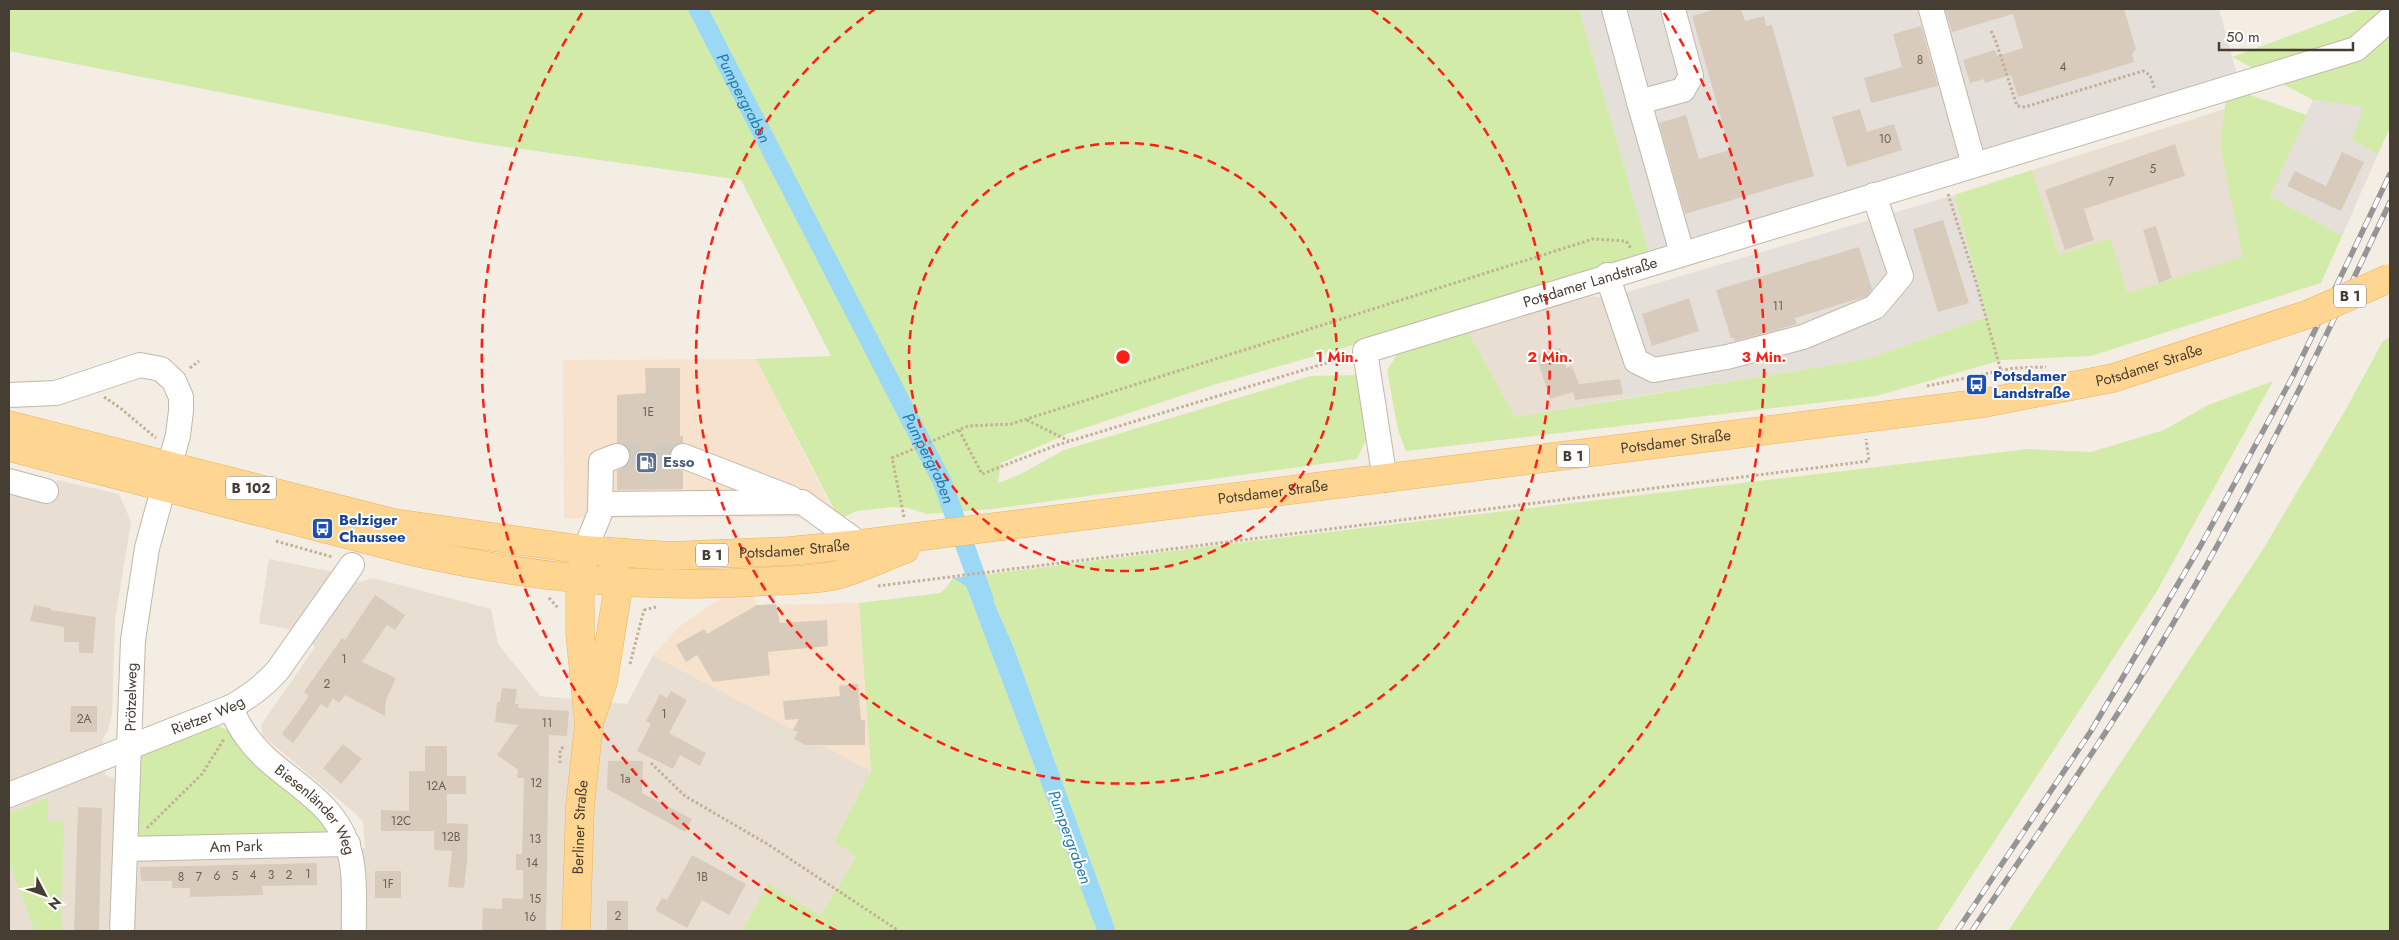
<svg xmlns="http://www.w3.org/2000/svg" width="2399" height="940" font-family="Jost,sans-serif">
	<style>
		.residential { fill: #e8dfd2 }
		.commercial { fill: #f7e2cd }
		.industrial { fill: #e5dfd9 }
		.green { fill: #d3eba9 }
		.water { fill: #9bd8f5 }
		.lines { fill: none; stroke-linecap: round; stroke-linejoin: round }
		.canal { stroke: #9bd8f5; stroke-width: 19 }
		.building { fill: #d9cbbc }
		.minor-tunnel { stroke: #d0cac1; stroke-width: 24; stroke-dasharray: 24 12; stroke-linecap: butt }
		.minor-casing { stroke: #c2b7a9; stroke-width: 26 }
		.major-casing { stroke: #ebb35a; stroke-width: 29 }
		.path { stroke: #c2af96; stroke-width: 3; stroke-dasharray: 2.5 2.5; stroke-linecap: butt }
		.minor { stroke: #fff; stroke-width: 24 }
		.major { stroke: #ffd691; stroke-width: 28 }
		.rail-casing { stroke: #959595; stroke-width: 5.5 }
		.rail { stroke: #fff; stroke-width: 4; stroke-dasharray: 11; stroke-linecap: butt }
		.major-bridge-casing { stroke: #ebb35a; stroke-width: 29; stroke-linecap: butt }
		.major-bridge { stroke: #ffd691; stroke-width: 28 }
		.ring { fill: none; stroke: #ff1e0f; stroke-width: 2.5; stroke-dasharray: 9 6 }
		.labels { text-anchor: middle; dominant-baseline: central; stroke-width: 4; stroke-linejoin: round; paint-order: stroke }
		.number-label { font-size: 12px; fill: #6b6055 }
		.shield { fill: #fff; stroke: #7e7770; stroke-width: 1 }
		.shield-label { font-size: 14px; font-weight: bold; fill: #463d33 }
		.street-label { font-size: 15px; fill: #463d33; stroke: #fff }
		.transit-label { font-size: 15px; font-weight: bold; fill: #164399; stroke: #fff; text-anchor: start }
		.service-label { font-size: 15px; font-weight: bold; fill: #4e5e75; stroke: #fff; text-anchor: start }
		.water-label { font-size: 16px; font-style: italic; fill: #247ba7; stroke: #fff }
		.centre { fill: #ff1e0f; stroke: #fff; stroke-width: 2.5 }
		.ring-label { font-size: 15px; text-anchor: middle; font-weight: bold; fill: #ff1e0f; stroke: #fff; stroke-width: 4; stroke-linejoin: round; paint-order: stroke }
	</style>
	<rect width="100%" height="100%" fill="#f3ede4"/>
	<path class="residential" d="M2225,109L2220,146L2244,257L2127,293L2059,255L2032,170Z
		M1592,296L1607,298L1622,365L1627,398L1515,417L1468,331Z
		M57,480L119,494L131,522L115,620L112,714L108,731L103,738L106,775L115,779L114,855L365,848L363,822L356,814L263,736L261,725L315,647L288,629L259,623L269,559L329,571L360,582L373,578L491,609L498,644L540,696L627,704L653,655L871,771L834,842L856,855L821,917L768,885L742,931H9V492L51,502Z"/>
	<path class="commercial" d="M756,359L836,517L564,518L563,360Z
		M753,595L757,605L859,603L871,771L653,655L680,626L709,606L725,597Z"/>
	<path class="industrial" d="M1579,9H2219L2237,75L1650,256Z
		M2313,100L2365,107L2352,140L2378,154L2342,236L2270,196Z
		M1954,195L1987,317L1867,359L1627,398L1622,365L1607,298Z"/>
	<path class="green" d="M9,9H1579L1650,256L1462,311L1343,348L1213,385L1067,434L1001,463L998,483L1021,474L1064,450L1311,376L1357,375L1368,436L1357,459L992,509L927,514L908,508L893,507L857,511L839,519L756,359L831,356L741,180L479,143L9,51Z
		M2361,9H2390V127L2378,154L2352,140L2364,107L2313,100L2232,57Z
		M2247,94L2307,115L2270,196L2342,236L2321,283L2091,356L2002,360L1876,396L1406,451L1398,430L1387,370L1398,353L1468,331L1515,417L1867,359L1987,317L1954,195L2032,170L2059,255L2110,238L2127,293L2243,257L2220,146L2226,98Z
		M2390,337V931H2008L2262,551L2346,409L2383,341Z
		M2273,381L2157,591L1936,931H1116L1014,648L982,575L1228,544L2028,449L2091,452L2164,430L2208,405Z
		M953,578L966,586L1097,931H742L768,884L821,916L856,856L834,842L871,771L859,603L940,593L947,587Z
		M216,725L230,731L336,832L131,844L134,768L146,750Z
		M48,798V821H64L61,931H35L9,863V813Z"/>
	<path class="water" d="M982,575L1014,648L1116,931H1097L966,586L953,578Z"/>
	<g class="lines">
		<path class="canal" id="s1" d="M698,9L942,481L984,599"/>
	</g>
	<path class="building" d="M1716,9H1741L1745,21L1764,16L1766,26L1772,25L1814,176L1685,214L1659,123L1686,115L1699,159L1730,150L1692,16Z
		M1945,9H2124L2136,49L2132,54L2134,62L2018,97L2011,75L1985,83L1984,79L1970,83L1963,60L1995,50L1997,56L2023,48L2013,14L1952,32Z
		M1921,26L1938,86L1871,103L1864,78L1902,67L1893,34Z
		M1860,109L1867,132L1894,124L1902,150L1847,167L1832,117Z
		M2175,144L2185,176L2084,209L2094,240L2065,250L2045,190Z
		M2342,152L2364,162L2341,211L2287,186L2295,171L2326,186Z
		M1943,220L1969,303L1938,312L1913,229Z
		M2156,226L2172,278L2159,283L2143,230Z
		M1859,247L1872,289L1867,296L1795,318L1797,324L1735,341L1734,338H1731L1716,290Z
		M1689,298L1699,331L1652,346L1642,314Z
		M1560,348L1566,368L1572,366L1579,384L1620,379L1623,394L1575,400L1573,392L1550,399L1536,355Z
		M645,368H680V436H683V443L674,446L669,458L673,465L683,471V489L617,490V471L627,465L631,458L626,446L617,443V395L646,393Z
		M375,595L405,615L395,630L387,625L362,662L396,678L386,700L385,716L345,695L339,703L333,698L327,708L321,704L293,743L282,734L309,696L304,692L342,638L345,640Z
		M776,604L780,623L827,620L828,646L768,652L770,675L713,682L697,655L686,662L676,645L704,629L707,634L757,605Z
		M34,605L51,608V610L96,617L93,653H79V642H64V627L30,621Z
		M858,684L861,720H865V745H805L794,739L798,732L793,730L799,719L785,720L783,701L840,696L839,686Z
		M502,688L517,689L515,704H519L518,708L569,711L567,736L549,735L546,931H482L483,908L502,909V898L523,899V870H516V854H522L524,778H517L518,770L497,755L518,725L495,722L497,702H500Z
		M671,691L687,700L669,733L706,753L700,766L680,755L673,769L637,751L651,724L646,721L660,694L667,698Z
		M71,706H97V732H70Z
		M343,744L362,759L341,784L323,768Z
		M425,746H447V776H466V794H447V823L468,824L467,862L464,888L448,887L452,851L434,850V831H381V810L409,811V771H425Z
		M608,761H643L642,793L692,819L685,832L607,789Z
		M78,807L102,808L99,931H74Z
		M692,855L746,884L729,915L702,900L687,928L655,910L662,898L667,900Z
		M317,863V885L262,886L263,895L190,897V888H172V881H141L140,867Z
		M375,871H401V898H375Z
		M607,901H628V931H607Z"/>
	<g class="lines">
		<path class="minor-tunnel" d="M617,456H683"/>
		<defs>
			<g id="minor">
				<path d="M1614,9L1639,102"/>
				<path d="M1673,9L1691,76L1683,90L1639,102L1682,253"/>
				<path d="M1931,9L1974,165"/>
				<path d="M1607,275L1636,361L1654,370L1727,357L1803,337L1875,307L1901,276L1874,195"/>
				<path d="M9,395L56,393L140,365L161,369L174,381L181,397V411L178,435L147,548L133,640L122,931"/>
				<path d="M683,456L791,498"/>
				<path id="s2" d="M1385,480L1365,351L2356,49L2390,19"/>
				<path d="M9,481L46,491"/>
				<path d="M601,504L802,502L860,544"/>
				<path d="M585,550L600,513L601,462L617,456"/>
				<path id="s3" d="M231,707C235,718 240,728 247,737C276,778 330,794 347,844C357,871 353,903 354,931"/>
				<path id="s4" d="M9,795L231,707C249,697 264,686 278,670L352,565"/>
				<path id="s5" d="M125,849L348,844"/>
			</g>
			<g id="major">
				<path id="s6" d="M9,425L394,523L585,550L669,556L790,551L860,544L1984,403L2113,378L2309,314"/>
				<path d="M9,447L411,551C527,577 636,589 754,582C781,580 811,581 837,575C860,569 883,557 905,549"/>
				<path d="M592,714L603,682L619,583L613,566"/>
				<path id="s7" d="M576,931L580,806L589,724L580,633V580L583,561"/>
			</g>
		</defs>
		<use href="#minor" class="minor-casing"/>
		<use href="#major" class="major-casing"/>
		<path class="path" d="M1991,31L1995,39L2017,106L2025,107L2143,71L2150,75L2155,90
			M1948,194L1976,282L2001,371
			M190,368L199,361
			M1927,386L2014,368L2046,367
			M104,397L119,407L156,438
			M1027,420L1069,441
			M959,430L982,474L1057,445L1346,357
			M904,517L892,458L968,426L1011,424L1593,239L1626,241L1632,250
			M276,541L332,557
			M878,586L1869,461L1866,439
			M549,598L558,608
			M644,610L656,607
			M630,664L644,610
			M560,763V750L564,746
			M651,763L685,796L769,845L899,931
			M147,828L202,774L224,739"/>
		<use href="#minor" class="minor"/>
		<use href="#major" class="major"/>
		<defs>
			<path id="rail" d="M1957,931L2091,731L2201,545L2293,376L2390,174
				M1972,931C2039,831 2110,731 2171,627C2252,489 2322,346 2390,202"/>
		</defs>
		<use href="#rail" class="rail-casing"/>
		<use href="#rail" class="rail"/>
		<defs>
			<path id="major-bridge" d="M2309,314L2390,278"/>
		</defs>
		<use href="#major-bridge" class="major-bridge-casing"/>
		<use href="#major-bridge" class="major-bridge"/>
	</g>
	<g class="ring">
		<circle cx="1123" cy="357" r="214"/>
		<path d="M1371 9A427 427 0 1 1 875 9"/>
		<path d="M837 931A641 641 0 0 1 582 13M1664 13A641 641 0 0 1 1409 931"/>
	</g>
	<defs>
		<symbol id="bus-square" viewBox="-11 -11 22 22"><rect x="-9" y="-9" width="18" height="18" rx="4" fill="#1a4fb4" stroke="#fff"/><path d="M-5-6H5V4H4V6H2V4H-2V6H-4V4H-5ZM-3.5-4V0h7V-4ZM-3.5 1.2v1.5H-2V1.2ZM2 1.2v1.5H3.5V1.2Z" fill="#fff"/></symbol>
		<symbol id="fuel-square" viewBox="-11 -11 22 22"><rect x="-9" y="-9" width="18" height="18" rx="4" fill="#5c6f8a" stroke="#fff"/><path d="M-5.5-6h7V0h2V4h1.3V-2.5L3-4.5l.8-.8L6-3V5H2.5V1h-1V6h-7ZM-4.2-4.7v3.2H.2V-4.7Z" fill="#fff"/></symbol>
	</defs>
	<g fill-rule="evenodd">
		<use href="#bus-square" x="1964" y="372" width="25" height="25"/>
		<use href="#fuel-square" x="634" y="450" width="25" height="25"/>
		<use href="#bus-square" x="310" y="516" width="25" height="25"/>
	</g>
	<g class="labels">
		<g class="number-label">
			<text x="1920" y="60">8</text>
			<text x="2063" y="67">4</text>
			<text x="1885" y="139">10</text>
			<text x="2153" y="169">5</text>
			<text x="2111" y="182">7</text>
			<text x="1778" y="306">11</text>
			<text x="648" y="412">1E</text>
			<text x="344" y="659">1</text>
			<text x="327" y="684">2</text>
			<text x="664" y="714">1</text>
			<text x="84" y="719">2A</text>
			<text x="547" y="723">11</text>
			<text x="625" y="779">1a</text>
			<text x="536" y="783">12</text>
			<text x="436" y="786">12A</text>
			<text x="401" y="821">12C</text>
			<text x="451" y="837">12B</text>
			<text x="535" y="839">13</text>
			<text x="532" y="863">14</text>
			<text x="308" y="874">1</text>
			<text x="253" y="875">4</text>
			<text x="271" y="875">3</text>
			<text x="289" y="875">2</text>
			<text x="217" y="876">6</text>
			<text x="235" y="876">5</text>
			<text x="181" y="877">8</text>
			<text x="199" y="877">7</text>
			<text x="702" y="877">1B</text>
			<text x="388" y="884">1F</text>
			<text x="535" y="899">15</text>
			<text x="618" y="916">2</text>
			<text x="530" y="917">16</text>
		</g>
		<g class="shield">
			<rect x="2334" y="284.5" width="32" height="23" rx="4"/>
			<rect x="1557" y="444.5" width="32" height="23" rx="4"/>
			<rect x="226" y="476.5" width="50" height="23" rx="4"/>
			<rect x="696" y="543.5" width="32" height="23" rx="4"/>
		</g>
		<g class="shield-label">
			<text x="2350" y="296">B 1</text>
			<text x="1573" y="456">B 1</text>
			<text x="251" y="488">B 102</text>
			<text x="712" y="555">B 1</text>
		</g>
		<g class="street-label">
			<text stroke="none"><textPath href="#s2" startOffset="366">Potsdamer Landstraße</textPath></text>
			<text stroke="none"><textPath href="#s6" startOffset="2168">Potsdamer Straße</textPath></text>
			<text stroke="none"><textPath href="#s6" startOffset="1688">Potsdamer Straße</textPath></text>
			<text stroke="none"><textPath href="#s6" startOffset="1282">Potsdamer Straße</textPath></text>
			<text stroke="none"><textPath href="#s6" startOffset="800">Potsdamer Straße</textPath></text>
			<text transform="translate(131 697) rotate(-89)">Prötzelweg</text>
			<text stroke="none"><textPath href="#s4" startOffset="214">Rietzer Weg</textPath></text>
			<text stroke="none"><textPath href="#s3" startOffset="135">Biesenländer Weg</textPath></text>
			<text stroke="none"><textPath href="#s7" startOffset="104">Berliner Straße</textPath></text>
			<text stroke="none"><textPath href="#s5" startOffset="111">Am Park</textPath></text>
		</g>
		<g class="transit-label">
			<text x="1993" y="376">Potsdamer<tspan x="1993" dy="17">Landstraße</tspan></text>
			<text x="339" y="520">Belziger<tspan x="339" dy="17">Chaussee</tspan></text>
		</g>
		<g class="service-label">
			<text x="663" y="462">Esso</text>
		</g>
		<g class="water-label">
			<text stroke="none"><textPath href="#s1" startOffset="100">Pumpergraben</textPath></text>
			<text stroke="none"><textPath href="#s1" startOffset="505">Pumpergraben</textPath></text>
			<text transform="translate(1070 837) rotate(70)">Pumpergraben</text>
		</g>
	</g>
	<circle cx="1123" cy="357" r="8" class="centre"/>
	<g class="ring-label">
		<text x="1337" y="362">1 Min.</text>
		<text x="1550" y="362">2 Min.</text>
		<text x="1764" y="362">3 Min.</text>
	</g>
	<rect width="2399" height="940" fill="none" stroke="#463d33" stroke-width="20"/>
	<g transform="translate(45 895) rotate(131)" stroke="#ffffff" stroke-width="4" paint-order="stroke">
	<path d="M0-4L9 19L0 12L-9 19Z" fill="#463d33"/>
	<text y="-8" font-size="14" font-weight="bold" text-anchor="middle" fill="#463d33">N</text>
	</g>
	<path d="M2219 42v8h134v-8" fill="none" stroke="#463d33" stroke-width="2.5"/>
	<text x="2226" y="42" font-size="15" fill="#463d33" stroke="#ffffff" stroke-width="4" paint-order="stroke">50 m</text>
</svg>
